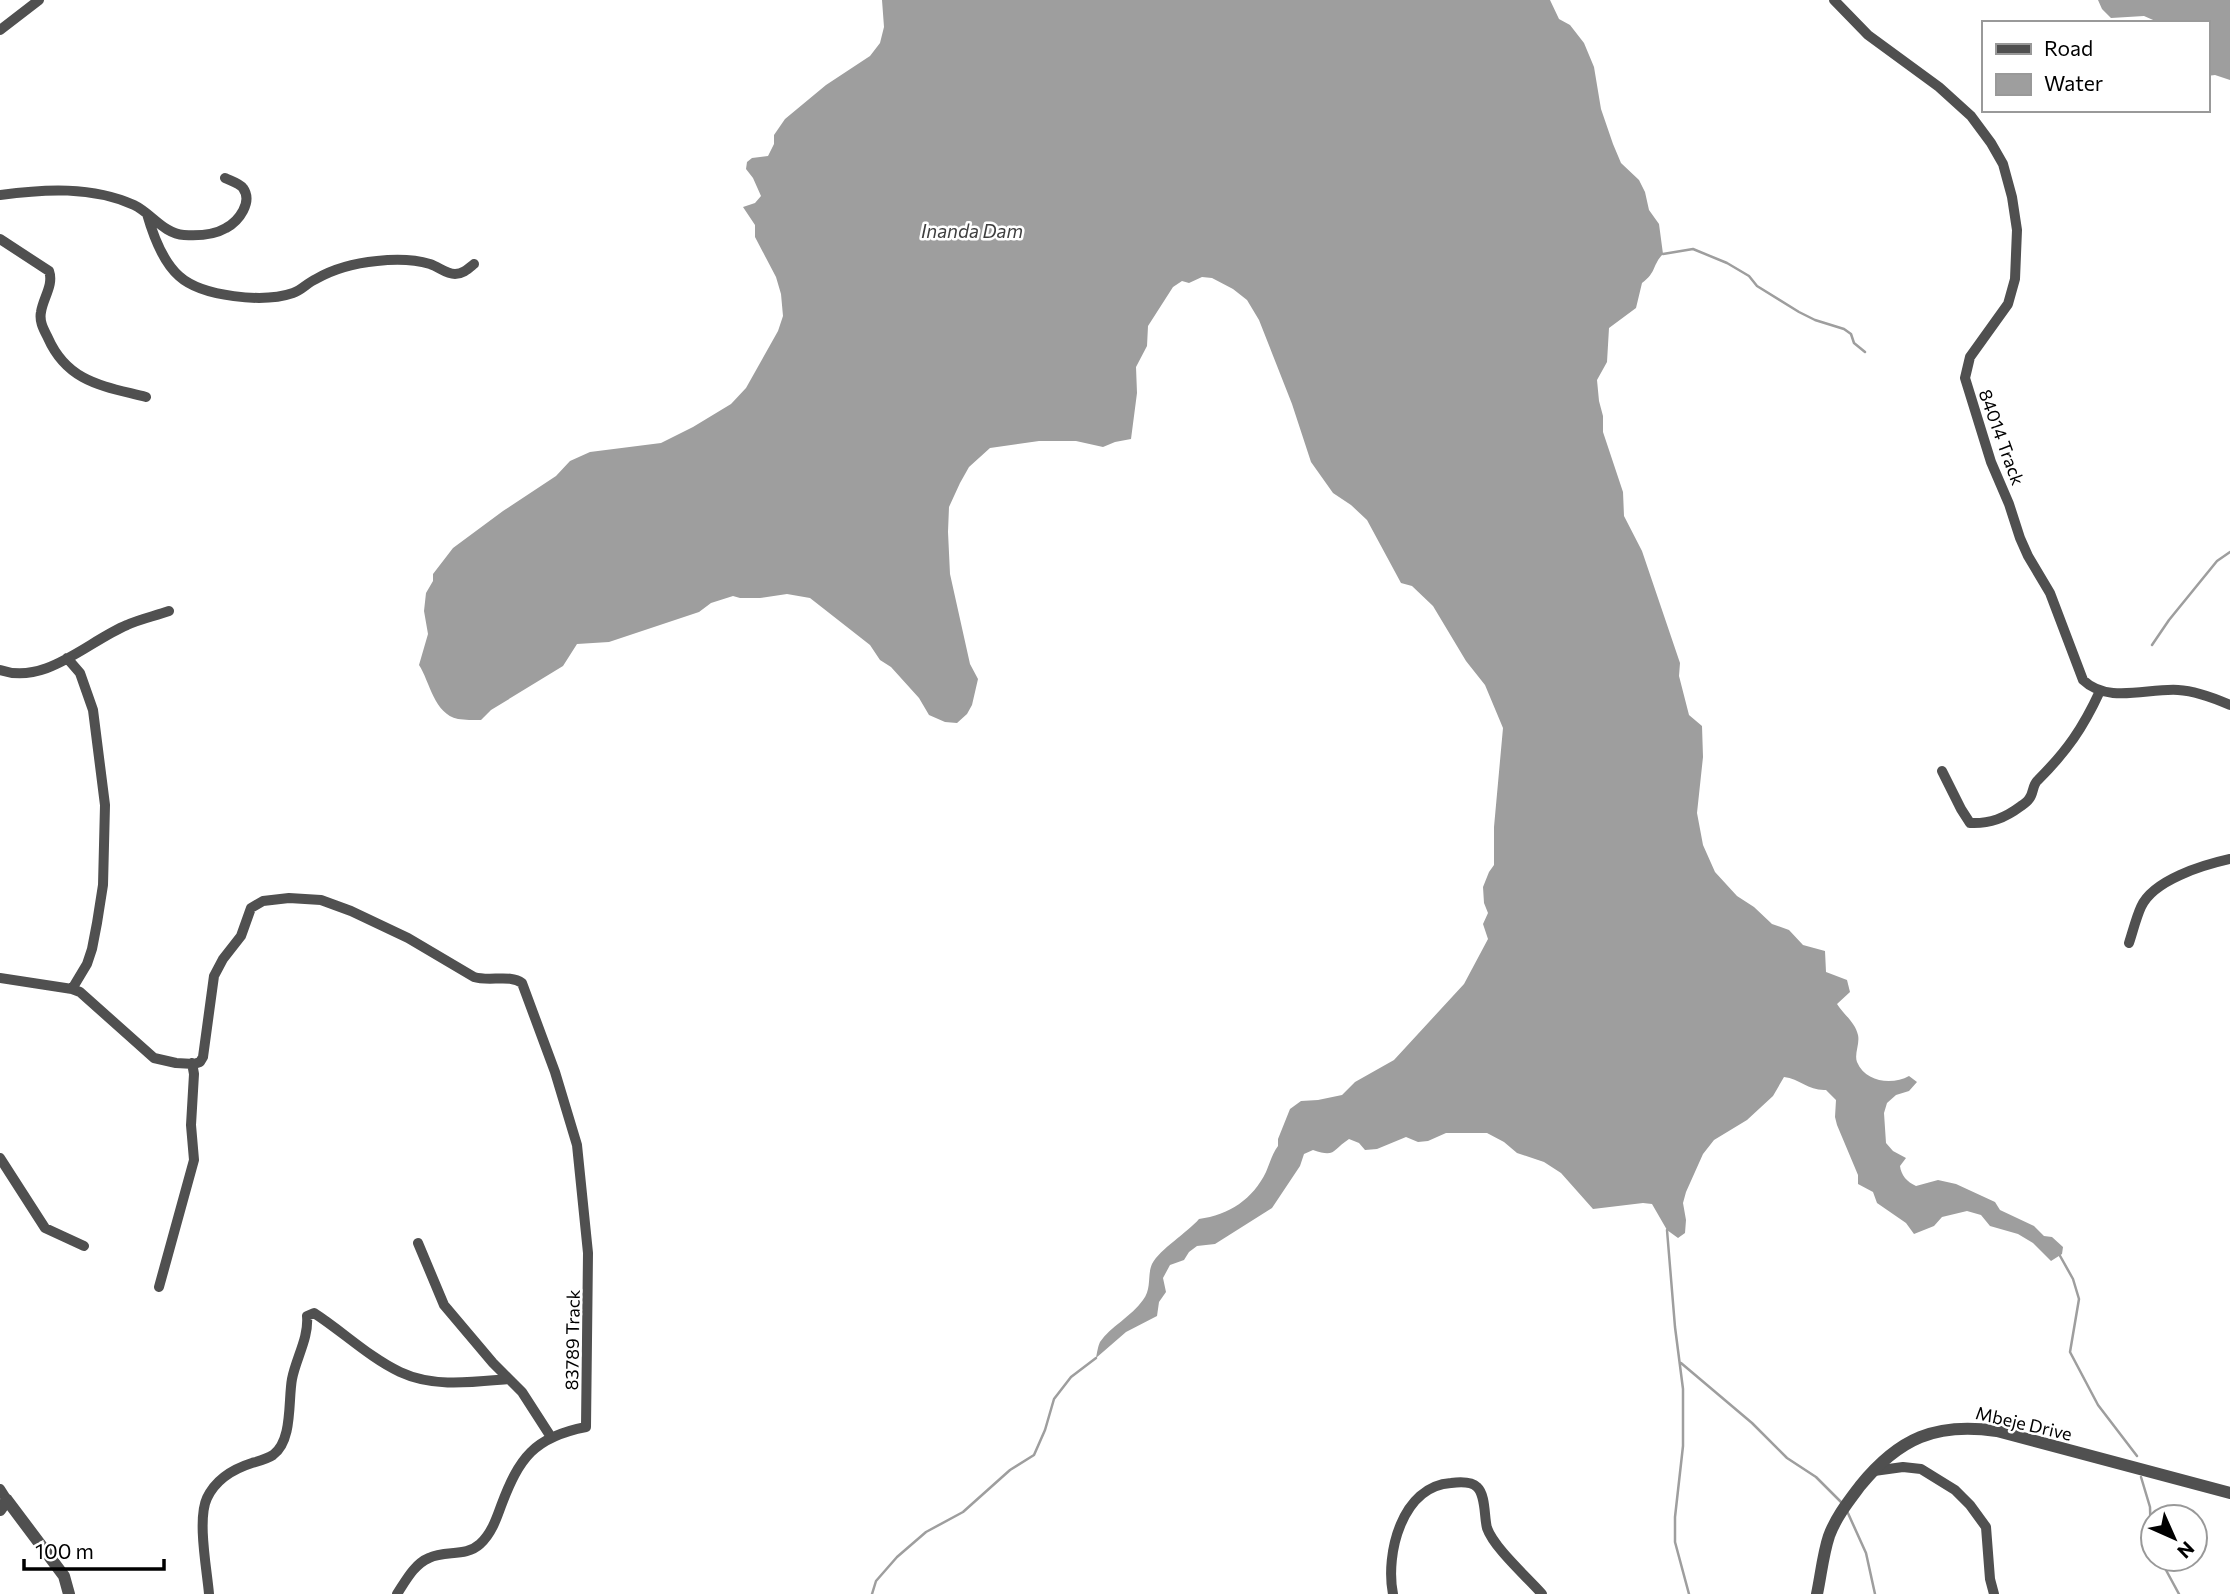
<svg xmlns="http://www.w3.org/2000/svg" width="2230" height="1594" font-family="Commissioner,sans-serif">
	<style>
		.water { fill: #9e9e9e }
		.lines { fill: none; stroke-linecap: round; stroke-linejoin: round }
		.stream { stroke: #9e9e9e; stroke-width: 2.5 }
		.minor { stroke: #505050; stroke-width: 10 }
		.tertiary { stroke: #505050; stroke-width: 12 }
		.labels { text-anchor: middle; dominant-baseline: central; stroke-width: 5; stroke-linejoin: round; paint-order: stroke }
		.street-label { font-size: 18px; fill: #000; stroke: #fff }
		.water-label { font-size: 19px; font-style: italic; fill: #3f3f3f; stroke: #fff }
	</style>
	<rect width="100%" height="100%" fill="#fff"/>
	<path class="water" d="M882,0H1550L1559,19L1570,25L1584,43L1594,67L1601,109L1613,144L1621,163L1639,180L1645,192L1649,210L1659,224L1663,254C1652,265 1657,272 1642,283L1636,308L1609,328L1607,362L1597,380L1599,401L1603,416V432L1623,492L1624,516L1642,551L1680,663L1679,676L1689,715L1702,726L1703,757L1697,813L1703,845L1715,872L1737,896L1754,907L1772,924L1789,930L1803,945L1825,951L1826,972L1847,980L1850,992L1837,1004C1844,1015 1855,1022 1858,1035C1860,1044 1854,1054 1857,1062C1866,1083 1893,1085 1909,1076L1917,1082L1909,1091L1896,1095L1887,1103L1884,1113L1886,1143L1893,1151L1906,1158L1900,1166C1901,1175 1907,1182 1916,1186L1938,1180L1956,1184L1995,1202L2000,1210L2034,1226L2044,1236L2052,1237L2063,1247L2062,1254L2051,1261L2033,1243L2018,1234L1990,1226L1981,1215L1967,1211L1942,1217L1934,1226L1914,1234L1906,1223L1877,1203L1873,1192L1858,1184V1175L1837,1125L1835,1117L1836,1100L1826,1090C1809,1091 1800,1079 1784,1077L1773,1096L1747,1120L1714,1140L1703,1154L1686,1192L1683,1203L1686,1220L1685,1233L1678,1238L1667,1230L1652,1204L1643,1203L1593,1209L1561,1173L1544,1162L1517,1153L1504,1142L1487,1133H1446L1428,1141L1418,1142L1406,1137L1377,1149L1365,1150L1359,1143L1349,1139C1332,1150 1336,1158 1313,1150L1304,1154L1300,1166L1272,1208L1215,1244L1197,1246L1189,1252L1184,1260L1170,1265L1163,1278L1166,1292L1159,1302L1157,1316L1126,1332L1096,1358C1097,1353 1098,1346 1100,1342C1110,1327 1132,1316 1143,1300C1152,1289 1147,1275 1152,1264C1160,1249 1187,1233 1199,1219C1229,1215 1253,1199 1266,1172C1270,1163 1272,1154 1278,1146V1139L1290,1109L1301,1101L1318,1100L1342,1095L1355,1082L1394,1060L1464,984L1488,939L1483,924L1488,913L1484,903L1483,887L1489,872L1494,865V827L1503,728L1485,685L1466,661L1433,606L1412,586L1401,583L1367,520L1351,505L1333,493L1311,462L1292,404L1259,320L1247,300L1233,289L1212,278L1202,277L1189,283L1182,281L1173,287L1148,326L1147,346L1136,367L1137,393L1131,439L1115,442L1103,447L1076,441H1039L990,448L969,467L960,483L949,507L948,532L950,574L970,664L978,679L972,705L967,714L957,723L945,722L929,715L919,698L891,667L880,660L870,645L810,598L787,594L760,598H740L733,596L711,603L699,612L609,642L577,644L563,666L491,710L481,720C473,720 465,720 458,719C434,714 430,682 419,665L428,634L424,611L426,593L433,581V574L453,548L503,511L556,476L570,461L590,452L661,443L693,427L731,404L746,388L778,331L783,316L781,294L776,277L755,237V225L743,207L755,203L761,196L753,178L746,169L747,162L752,158L768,156L774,144V135L785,119L826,85L870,56L880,43L884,27Z
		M2098,0H2230V80L2215,75L2207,76V23H2160L2144,16L2111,18L2102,9Z"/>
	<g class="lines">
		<path class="stream" d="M1663,254L1693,249L1727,263L1749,276L1757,286L1799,312L1815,320L1844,329L1851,334L1854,343L1865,352
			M2152,645L2169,620L2217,561L2230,552
			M1667,1230L1675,1327L1683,1389V1446L1675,1517V1542L1689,1594
			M2059,1254L2073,1279L2079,1299L2070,1352L2098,1405L2137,1456
			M1681,1363L1752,1423L1787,1458L1816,1477L1842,1503
			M2141,1477L2150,1507L2151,1542L2153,1546
			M1847,1511L1866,1553L1875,1594
			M2160,1559L2179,1594
			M872,1594L876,1581L897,1557L926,1532L963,1512L1010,1470L1034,1455L1045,1430L1054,1399L1071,1377L1096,1358"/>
		<path class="minor" d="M1834,0L1868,35L1939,87L1971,116L1991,143L2003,164L2012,197L2017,230L2015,279L2008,304L1970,357L1965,378L1991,462L2009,504L2020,538L2028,556L2050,593L2083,680C2108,704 2147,688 2178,690C2196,691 2214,698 2230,705
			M0,30L39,0
			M0,195C44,189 92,186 134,205C151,213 164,234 184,235C198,236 214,235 226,228C239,221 253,202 243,188C239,183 231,181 225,178
			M147,214C153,235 162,261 179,276C202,297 264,303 293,293C302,290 307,283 316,279C335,268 356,263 377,261C395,259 413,259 430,264C439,267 446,274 455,274C463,274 468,269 474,264
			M0,239L49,271C54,285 43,298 41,312C39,322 44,330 48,338C68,383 104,386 146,397
			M67,658L80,673L93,710L105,805L103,885L97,923L92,949L87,964L72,989
			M0,670C45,686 88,641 127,625C140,619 155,616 169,611
			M1942,771L1961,809L1970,823C1990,824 2005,818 2021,806C2024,804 2027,802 2029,799C2034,793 2032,785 2038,780C2067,751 2083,728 2100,691
			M2129,943C2133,931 2136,918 2141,907C2153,880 2203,865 2230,859
			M0,978L72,989L80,992L154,1058L176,1063L194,1064L200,1062L203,1057L214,976L223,959L241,936L251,908L263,901L289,898L321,900L351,911L408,938L474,977C489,982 510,974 522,983L555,1072L577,1145L588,1253L586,1427C534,1437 519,1458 501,1506C496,1520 491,1534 480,1544C466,1557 445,1550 429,1558C414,1564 405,1582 397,1594
			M0,1158L45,1228L84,1246
			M418,1243L444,1305L493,1363L522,1392L551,1437
			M159,1287L194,1160L191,1125L194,1074L192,1063
			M1874,1471L1903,1467L1921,1469L1955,1490L1970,1505L1986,1527L1990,1579L1994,1594
			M0,1489L7,1500
			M209,1594C207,1570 197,1519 207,1498C216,1479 233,1469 252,1463C259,1461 267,1459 273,1455C293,1441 288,1400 292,1379C296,1358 309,1338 307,1316L314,1313C342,1331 370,1358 400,1372C434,1388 473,1382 509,1379
			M1393,1594C1385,1554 1402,1486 1451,1483C1459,1482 1471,1481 1477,1487C1486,1495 1484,1517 1487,1528C1494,1548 1527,1577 1542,1594"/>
		<path class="tertiary" d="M0,1510L7,1500L64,1576L69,1594
			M1817,1594C1821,1575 1823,1554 1829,1536C1836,1517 1848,1502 1860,1486C1899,1438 1936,1422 1997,1431L2230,1493"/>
	</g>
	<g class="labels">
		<g class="street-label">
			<text transform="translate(2002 437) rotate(70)">84014 Track</text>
			<text transform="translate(572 1340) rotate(-89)">83789 Track</text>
			<text transform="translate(2024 1423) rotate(13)">Mbeje Drive</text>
		</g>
		<g class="water-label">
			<text x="972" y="230">Inanda Dam</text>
		</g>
	</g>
	<rect x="1982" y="21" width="228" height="91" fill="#ffffff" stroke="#999999" stroke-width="2"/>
	<rect x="1996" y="44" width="35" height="10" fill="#505050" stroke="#999999" stroke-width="2"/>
	<text x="2044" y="56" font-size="21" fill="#000000">Road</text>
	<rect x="1996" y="74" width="35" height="21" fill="#9e9e9e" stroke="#999999" stroke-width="2"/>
	<text x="2044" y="91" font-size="21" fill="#000000">Water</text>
	<g transform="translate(2174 1538) rotate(135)"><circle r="33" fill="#ffffff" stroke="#999999" stroke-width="2"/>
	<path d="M0-5L12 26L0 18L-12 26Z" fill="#000000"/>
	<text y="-10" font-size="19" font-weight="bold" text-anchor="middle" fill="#000000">N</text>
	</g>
	<path d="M24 1559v10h140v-10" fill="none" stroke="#000000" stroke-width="3.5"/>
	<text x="35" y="1559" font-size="21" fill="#000000" stroke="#ffffff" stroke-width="5" paint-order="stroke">100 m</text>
</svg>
